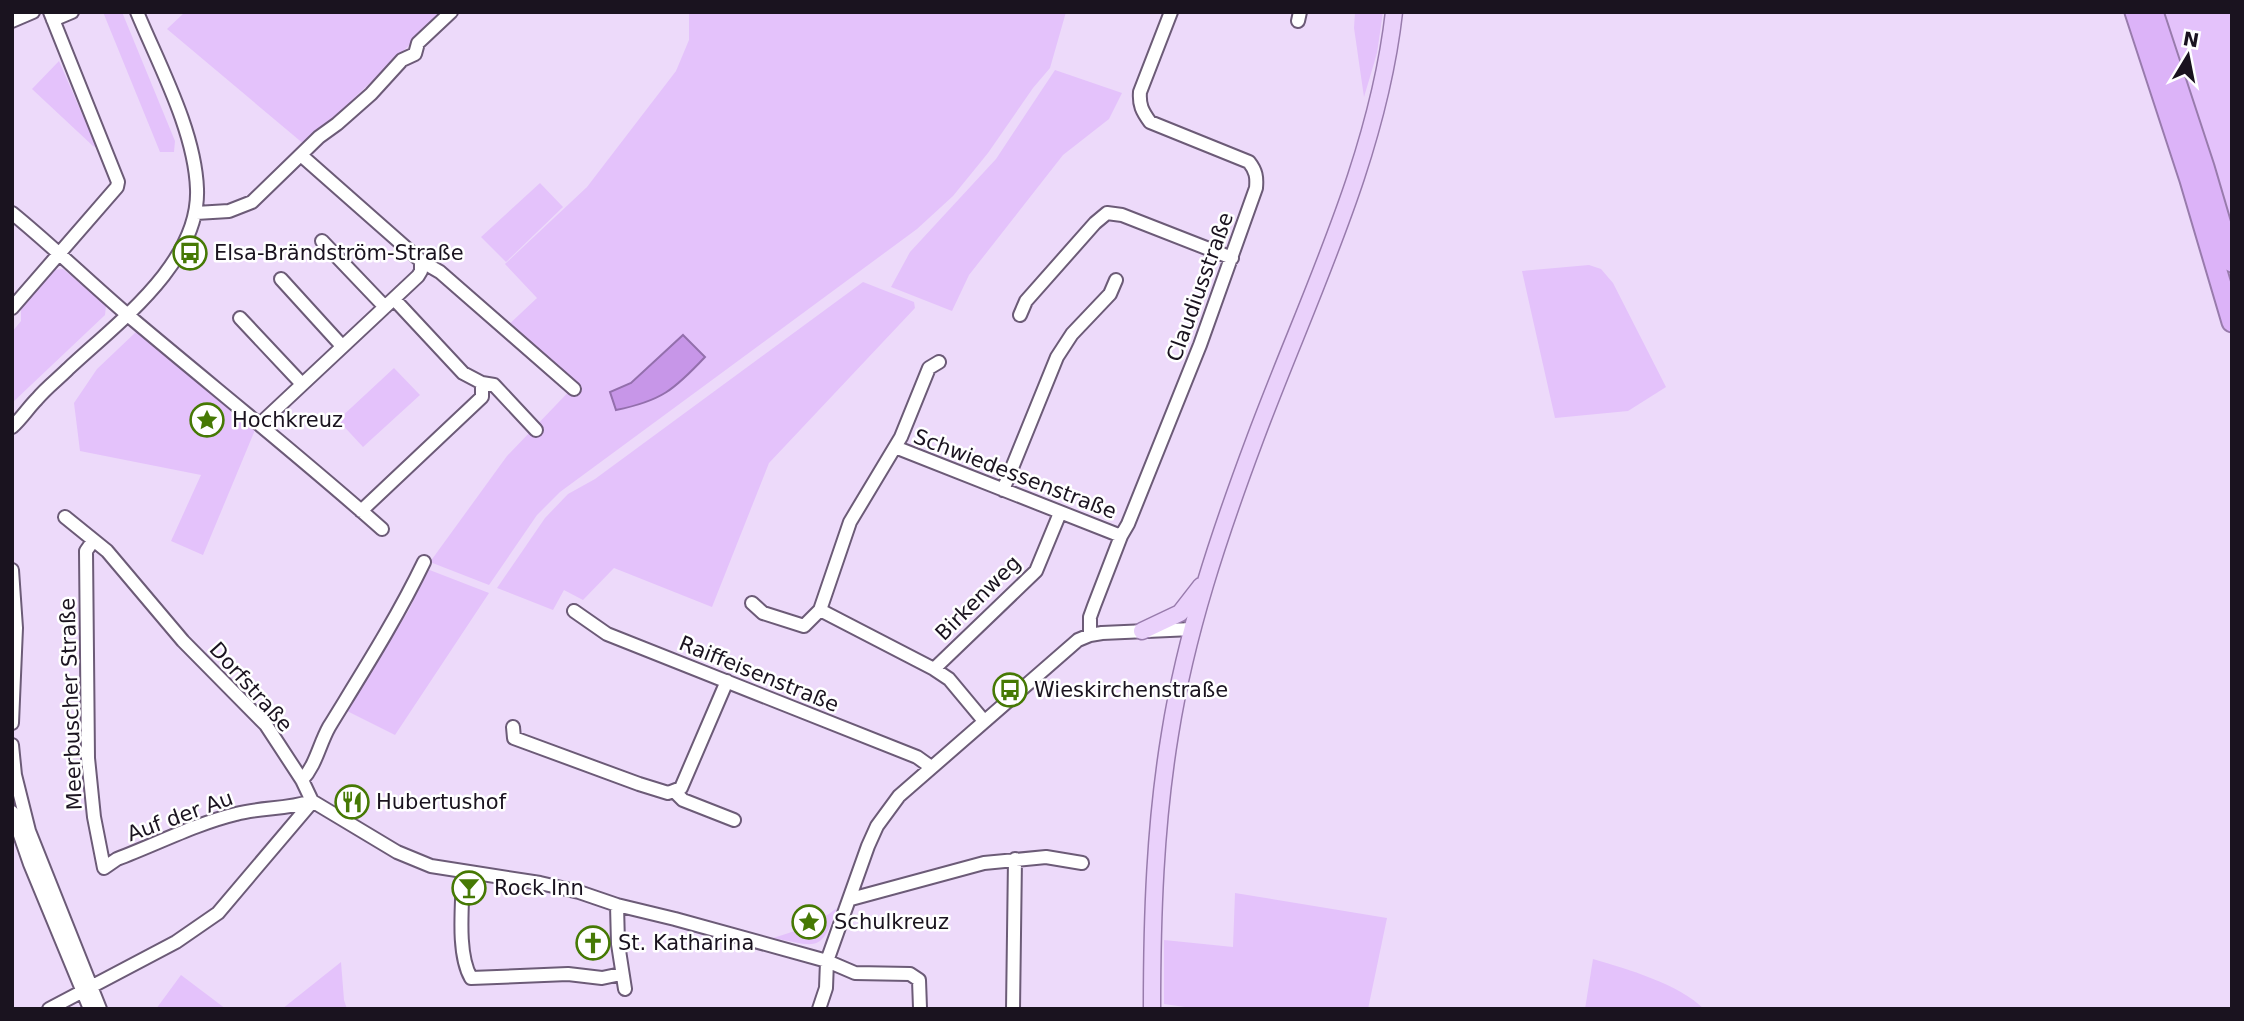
<svg xmlns="http://www.w3.org/2000/svg" width="2244" height="1021" font-family="'DejaVu Sans',sans-serif">
	<style>
		.green { fill: #e4c2fb; fill-rule: evenodd }
		.water { fill: #c796e8; stroke: #936fac; stroke-width: 2 }
		.lines { fill: none; stroke-linecap: round; stroke-linejoin: round }
		.minor-casing { stroke: #6c5b77; stroke-width: 16 }
		.major-casing { stroke: #987bac; stroke-width: 19 }
		.highway-casing { stroke: #987bac; stroke-width: 23 }
		.minor { stroke: #fff; stroke-width: 12 }
		.major { stroke: #ead1fb; stroke-width: 16 }
		.highway { stroke: #dcb3f8; stroke-width: 19 }
		.labels { text-anchor: middle; dominant-baseline: central; stroke-width: 5; stroke-linejoin: round; paint-order: stroke }
		.poi-label { font-size: 21px; fill: #1a131f; stroke: #fff; text-anchor: start }
		.street-label { font-size: 21px; fill: #1a131f; stroke: #fff }
	</style>
	<rect width="100%" height="100%" fill="#eddafa"/>
	<path class="green" d="M103,12H122L175,141L174,152H160Z
		M185,12H444L305,145L167,29Z
		M689,12H1066L1050,68L1033,88L988,153L953,196L917,229L560,492L537,515L489,585L430,562L507,456L578,382H571L506,327L537,298L505,264L587,187L676,71L689,40ZM631,383L616,410L611,392Z
		M1355,12H1383L1377,53L1364,97L1354,28Z
		M2164,12H2232V222Z
		M59,61L97,148L93,146L32,89Z
		M1055,70L1122,93L1109,119L1063,155L969,275L952,311L891,287L910,252L996,159Z
		M540,183L563,207L506,262L481,237Z
		M1589,265L1601,269L1613,283L1666,387L1628,411L1555,418L1522,271Z
		M63,269L103,302L106,306L105,315L12,403V332L21,321V308L53,270Z
		M863,282L914,302L915,308L769,463L712,607L614,568L583,600L564,590L553,610L497,588L545,518L568,494L595,479Z
		M137,331L255,430L203,555L171,541L201,475L80,451L74,403L97,369Z
		M394,368L420,395L363,447L338,420Z
		M427,569L489,593L395,735L345,710L409,610Z
		M1235,893L1387,918L1368,1009H1199L1164,1004V940L1233,947Z
		M837,908C821,954 817,946 773,938C797,931 817,924 837,908Z
		M1593,959C1627,969 1679,984 1704,1009H1585Z
		M341,962L344,1000L347,1009H282Z
		M181,975L226,1009H156Z"/>
	<path class="water" d="M683,335L705,357C674,390 661,401 616,410L610,392L631,383Z"/>
	<g class="lines">
		<defs>
			<path id="minor" d="M53,20L72,12
				M12,21L33,12
				M1298,21L1300,12
				M302,156L421,261L440,272L574,389
				M12,213C55,248 94,287 136,322C218,391 302,458 382,529
				M196,213L229,211L252,202L319,137L337,124L371,94L402,60L415,54L418,43L451,12
				M322,241L385,307
				M281,279L342,346
				M394,299L463,373L482,383L494,385L536,430
				M12,308L117,187L118,182L50,12
				M1020,315L1026,301L1095,223L1107,213L1122,215L1232,258
				M240,318L302,384
				M260,424L418,276L421,271V261
				M12,427C22,418 28,408 37,399C46,388 58,379 68,369C117,323 200,263 197,189C195,131 159,65 137,12
				M895,447L1121,536
				M1003,490L1057,357L1072,334L1110,294L1116,280
				M361,511L482,397V383
				M65,517L107,551L183,641L266,725L302,780L312,801L397,852L431,866L540,883L579,892L617,905L675,919L827,961L855,973L910,974L919,980L920,1008
				M93,541L86,551L88,758L94,817L104,868L117,859C157,844 195,824 236,814C261,807 286,810 312,801
				M12,570L16,628L12,723
				M752,603L763,613L804,626L820,610L850,522L901,437L929,368L939,362
				M820,610L934,669L949,679L984,721
				M574,611L607,634L917,757L931,767
				M1090,635V617L1094,606L1121,536L1128,524L1200,345L1256,188C1257,177 1256,171 1249,162L1150,122C1142,111 1139,105 1140,92L1171,12
				M934,669L1036,571L1060,513
				M513,727L514,738L639,784L668,793L681,788L727,681
				M12,745L15,775L29,831L100,1009
				M302,780C316,765 319,745 329,727C362,673 396,620 424,562
				M675,792L683,800L734,820
				M12,812L30,864L90,1009
				M463,871C463,901 456,952 471,978L568,974L602,978L621,974
				M851,899L984,863L1046,857L1082,863
				M617,905L618,944L625,989
				M49,1009L176,942L218,913L312,802
				M819,1009L826,988L827,961L868,846L877,826L899,796L1078,640L1090,635L1102,633L1192,629
				M1013,1009L1015,859"/>
			<path id="major" d="M1142,631L1180,613L1201,586
				M1152,1009C1152,916 1155,825 1170,734C1186,633 1219,535 1255,439C1307,299 1377,162 1394,12"/>
			<path id="highway" d="M2135,12L2190,180L2232,322
				M2153,12L2204,167L2232,262"/>
		</defs>
		<use href="#minor" class="minor-casing"/>
		<use href="#major" class="major-casing"/>
		<use href="#highway" class="highway-casing"/>
		<use href="#minor" class="minor"/>
		<use href="#major" class="major"/>
		<use href="#highway" class="highway"/>
	</g>
	<defs>
		<symbol id="bus-ring" viewBox="-11 -11 22 22"><circle r="9.5" fill="#fff" stroke="#467904" stroke-width="1.5"/><path d="M-5-6H5V4H4V6H2V4H-2V6H-4V4H-5ZM-3.5-4V0h7V-4ZM-3.5 1.2v1.5H-2V1.2ZM2 1.2v1.5H3.5V1.2Z" fill="#467904"/></symbol>
		<symbol id="sight-ring" viewBox="-11 -11 22 22"><circle r="9.5" fill="#fff" stroke="#467904" stroke-width="1.5"/><path d="M0-6L1.8-2.2L6-1.7L2.9 1.2L3.7 5.4L0 3.3L-3.7 5.4L-2.9 1.2L-6-1.7L-1.8-2.2Z" fill="#467904"/></symbol>
		<symbol id="restaurant-ring" viewBox="-11 -11 22 22"><circle r="9.5" fill="#fff" stroke="#467904" stroke-width="1.5"/><path d="M-5-6h1v4h1v-4h1v4h1v-4h1v5L-1.5 .5V6h-2V.5L-5-1ZM5-6V6H3V1.5H1.5Q1.5-4 5-6Z" fill="#467904"/></symbol>
		<symbol id="bar-ring" viewBox="-11 -11 22 22"><circle r="9.5" fill="#fff" stroke="#467904" stroke-width="1.5"/><path d="M-6-5H6L.8 .8V4.5H3.5V6h-7V4.5H-.8V.8Z" fill="#467904"/></symbol>
		<symbol id="church-ring" viewBox="-11 -11 22 22"><circle r="9.5" fill="#fff" stroke="#467904" stroke-width="1.5"/><path d="M-1.2-6h2.4v3.5h3.3v2.4h-3.3V6h-2.4V-.1h-3.3v-2.4h3.3Z" fill="#467904"/></symbol>
	</defs>
	<g fill-rule="evenodd">
		<use href="#bus-ring" x="171" y="234" width="38" height="38"/>
		<use href="#sight-ring" x="188" y="401" width="38" height="38"/>
		<use href="#bus-ring" x="991" y="671" width="38" height="38"/>
		<use href="#restaurant-ring" x="333" y="783" width="38" height="38"/>
		<use href="#bar-ring" x="450" y="869" width="38" height="38"/>
		<use href="#sight-ring" x="790" y="903" width="38" height="38"/>
		<use href="#church-ring" x="574" y="924" width="38" height="38"/>
	</g>
	<g class="labels">
		<g class="poi-label">
			<text x="214" y="253">Elsa-Brändström-Straße</text>
			<text x="232" y="420">Hochkreuz</text>
			<text x="1034" y="690">Wieskirchenstraße</text>
			<text x="376" y="802">Hubertushof</text>
			<text x="494" y="888">Rock Inn</text>
			<text x="834" y="922">Schulkreuz</text>
			<text x="618" y="943">St. Katharina</text>
		</g>
		<g class="street-label">
			<text transform="translate(1200 287) rotate(-70)">Claudiusstraße</text>
			<text transform="translate(1015 474) rotate(21)">Schwiedessenstraße</text>
			<text transform="translate(978 598) rotate(-45)">Birkenweg</text>
			<text transform="translate(759 674) rotate(22)">Raiffeisenstraße</text>
			<text transform="translate(251 687) rotate(48)">Dorfstraße</text>
			<text transform="translate(71 704) rotate(-92)">Meerbuscher Straße</text>
			<text transform="translate(180 816) rotate(-20)">Auf der Au</text>
		</g>
	</g>
	<rect width="2244" height="1021" fill="none" stroke="#1a131f" stroke-width="28"/>
	<g transform="translate(2188 56) rotate(10)" stroke="#ffffff" stroke-width="5" paint-order="stroke">
	<path d="M0-5L12 26L0 18L-12 26Z" fill="#1a131f"/>
	<text y="-10" font-size="19" font-weight="bold" text-anchor="middle" fill="#1a131f">N</text>
	</g>
</svg>
